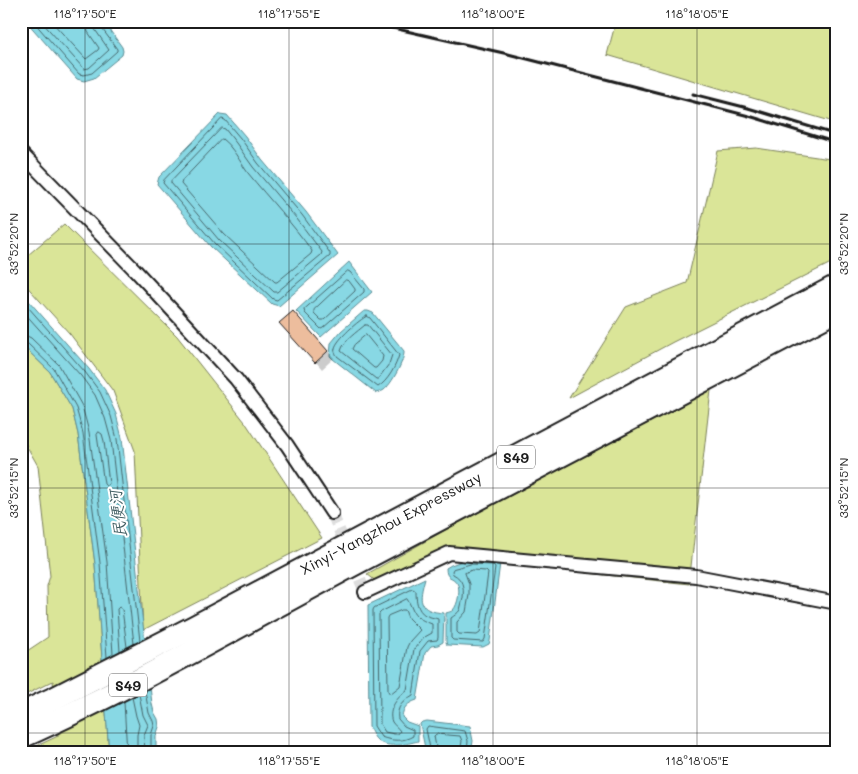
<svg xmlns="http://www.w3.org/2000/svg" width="858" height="774" font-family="Mali,'LXGW WenKai TC',sans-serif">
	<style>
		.green { fill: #dae598; stroke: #7b805a }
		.water { fill: #88d8e4; stroke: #5d8d94 }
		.shadow { fill: #0003 }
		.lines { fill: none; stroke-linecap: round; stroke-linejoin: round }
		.shore { stroke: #47676c; stroke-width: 1 }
		.building { fill: #edbd9d; stroke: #1c1c1c }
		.minor-tunnel { stroke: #ddd; stroke-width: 12; stroke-dasharray: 12 6; stroke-linecap: butt }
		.minor-casing { stroke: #1c1c1c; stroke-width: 16 }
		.motorway-casing { stroke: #1c1c1c; stroke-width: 26 }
		.minor { stroke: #fff; stroke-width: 12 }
		.motorway { stroke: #fff; stroke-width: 22 }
		.rail { stroke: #1c1c1c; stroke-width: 3 }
		.ticks { fill: none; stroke: #1c1c1c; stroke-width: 1; stroke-opacity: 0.45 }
		.labels { text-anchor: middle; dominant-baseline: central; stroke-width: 4; stroke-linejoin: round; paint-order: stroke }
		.shield { fill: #fff; stroke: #606060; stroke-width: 1 }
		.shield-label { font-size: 14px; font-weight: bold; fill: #1c1c1c }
		.street-label { font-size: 15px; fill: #1c1c1c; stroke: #fff }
		.water-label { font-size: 16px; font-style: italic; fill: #425e62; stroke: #fff }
		.neatline { fill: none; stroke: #1c1c1c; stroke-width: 2 }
		.ticks-label { font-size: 12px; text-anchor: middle; fill: #1c1c1c }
	</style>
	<rect width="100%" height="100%" fill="#fff"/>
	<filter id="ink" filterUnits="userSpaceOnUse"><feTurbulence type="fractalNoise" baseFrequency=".02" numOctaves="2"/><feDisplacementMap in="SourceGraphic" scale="10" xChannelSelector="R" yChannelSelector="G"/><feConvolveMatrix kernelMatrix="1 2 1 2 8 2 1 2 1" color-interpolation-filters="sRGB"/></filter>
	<g filter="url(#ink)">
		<path class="green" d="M616,21H837V123L607,55Z
			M756,148L837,160V260L673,342L569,398L626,307L687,283L718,151Z
			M64,224L177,336L245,422L322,538L143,630L135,451L113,391L70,334L21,280V261Z
			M21,344L50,372L72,409L78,434L95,564L109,753H22L58,736L53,681L21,697V655L48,637L47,586L50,576L38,466L21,436Z
			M711,390L689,584L512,565L511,552L450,547L377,582L367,574L456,524Z"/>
		<path class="water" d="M26,21H103L122,47L123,51L122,55L94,78L84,81L77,79Z
			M220,114L227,115L245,136L262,160L306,212L338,255L279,306L272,304L211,247L157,184L159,177Z
			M349,262L372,292L321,337L296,311Z
			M21,292L89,369L105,390L116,414L122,438L152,704L154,712L158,719L159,727L156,736V753H109L95,564L78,434L72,409L50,372L21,344Z
			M364,311H368L373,313L404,351C405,360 391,385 384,390C381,392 379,392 376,393L333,359L330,356L331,343L341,331Z
			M465,560L500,563L490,641L489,644L483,647L447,645L446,642V613C449,612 451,612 453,610C458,605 461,589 457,583C452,575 446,580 446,568L451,565Z
			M425,578C419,600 417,611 444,613L443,642L438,645L431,646L425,653L417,700C408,703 403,707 402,717L407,722L418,726V741C406,744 389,749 378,741C374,738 371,731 369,727L368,605Z
			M427,721L470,726L473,741L471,753H426L420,724L422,722Z"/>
		<path class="shadow" d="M299,319L334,358L322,369L316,362Z"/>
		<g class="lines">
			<path class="shore" d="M33,21L79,74L84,75L92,73L117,51V49L100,26L99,21
				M41,21L84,69L89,68L109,50L94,28L93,21
				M51,21L86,59L98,50L99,48L88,32L86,21
				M222,119L225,120L241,139L258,163L302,215L330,253V256L277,300L273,299L215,244L163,183L164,180Z
				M222,128L225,129L236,143L253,167L297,219L322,252L321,255L277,292H274L219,240L171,183V181Z
				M222,139C233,147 240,162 248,173C269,199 292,223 312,251L311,254L277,282H275L224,234L181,184L182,181Z
				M348,271L350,272L364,289V292L323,328L321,329L305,313L304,310Z
				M346,280L349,281L355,289V291L324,320H321L314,313V310Z
				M21,299L85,372L100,392L111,416L117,439L140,641
				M21,309L81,376L95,395L105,418L111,440L134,644
				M367,316L370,318L399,355C396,366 388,381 378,387L337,356C335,352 334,351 335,348C337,339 359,320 367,316Z
				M365,325H368L392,355L389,364L378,379H376L341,351C344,340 357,332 365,325Z
				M21,335L27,336L31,338L59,365L82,406L89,432L107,562L113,654
				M366,335L383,356L382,361L376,368H374L352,349L354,345Z
				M21,341L27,343L54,369L76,408L83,433L100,563L107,657
				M99,432L102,434L104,441L109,484L106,486L104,484L97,435Z
				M471,564L493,565L495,568L485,639L483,642L453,640L451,638V618C454,616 458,613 460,610C461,606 462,602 463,598C464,587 463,579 453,574L452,571L453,569Z
				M472,570L486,571L488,573L480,633L477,635L459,634L457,632V622L466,612L469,595V584L465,573Z
				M413,589L416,591C416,600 417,610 425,615C429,617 435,618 438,619V638L437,640L428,641L420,651L413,695C403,701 396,707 398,719L404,726L413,730V736C403,742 392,741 381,737L374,726L373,610L374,608Z
				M407,599C410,603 411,607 413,611C418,619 424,621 432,624V633L423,638L414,649L407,690C398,697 387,709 392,722C394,725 398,728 400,731L398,734H394L385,732L380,724L379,614L381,612Z
				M402,610H405L408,618L420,630L410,641L407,647L400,686L390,694L388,691L387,618L388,616Z
				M120,651L117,609L119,607L122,609L127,647
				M145,691L149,713L153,721L154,726L151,735V753
				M139,694L143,715L148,725L144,735L145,753
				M132,697L136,716L139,725L137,735V753
				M124,702L127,753
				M431,753L426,729L428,726L465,731L468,741L467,753
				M437,753L434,736L436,734L460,736L462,741L460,753"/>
		</g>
		<path class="building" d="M293,311L328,351L315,363L279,323Z"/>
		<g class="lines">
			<path class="minor-tunnel" d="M332,513L365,592"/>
			<defs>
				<path id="minor" d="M21,153L135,270L236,379L287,445L332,513
					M365,592L449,553L696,576L837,603"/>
				<g id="motorway">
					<path id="s1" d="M21,714L55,698L194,627L837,286"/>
					<path d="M21,737C135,686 244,623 354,564C514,479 676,395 837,310"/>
				</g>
			</defs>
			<use href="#minor" class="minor-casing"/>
			<use href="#motorway" class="motorway-casing"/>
			<use href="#minor" class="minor"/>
			<use href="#motorway" class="motorway"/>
			<path class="rail" d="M362,21L508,54L749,116L837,143
				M693,94L748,108L837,135"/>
		</g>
	</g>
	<path class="ticks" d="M85,21V753M289,21V753M493,21V753M697,21V753M21,244H837M21,488H837M21,733H837"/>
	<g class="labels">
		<g class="shield">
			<rect x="497" y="445.5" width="38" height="23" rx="4"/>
			<rect x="109" y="673.5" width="38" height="23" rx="4"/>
		</g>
		<g class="shield-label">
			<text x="516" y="457">S49</text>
			<text x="128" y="685">S49</text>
		</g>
		<g class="street-label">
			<text stroke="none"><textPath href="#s1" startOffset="416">Xinyi-Yangzhou Expressway</textPath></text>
		</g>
		<g class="water-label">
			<text transform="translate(117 514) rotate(-97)">民便河</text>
		</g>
	</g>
	<rect width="858" height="774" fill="none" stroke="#fff" stroke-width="55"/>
	<rect x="28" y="28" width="802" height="718" class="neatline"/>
	<g class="ticks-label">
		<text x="85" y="18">118°17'50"E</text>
		<text x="289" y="18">118°17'55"E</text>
		<text x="493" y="18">118°18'00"E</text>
		<text x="697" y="18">118°18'05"E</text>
		<text transform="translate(14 244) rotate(-90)" y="4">33°52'20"N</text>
		<text transform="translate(844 244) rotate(-90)" y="4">33°52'20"N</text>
		<text transform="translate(14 488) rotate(-90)" y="4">33°52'15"N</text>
		<text transform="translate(844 488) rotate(-90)" y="4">33°52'15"N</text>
		<text x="85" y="765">118°17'50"E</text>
		<text x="289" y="765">118°17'55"E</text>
		<text x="493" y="765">118°18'00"E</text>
		<text x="697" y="765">118°18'05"E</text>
	</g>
</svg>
